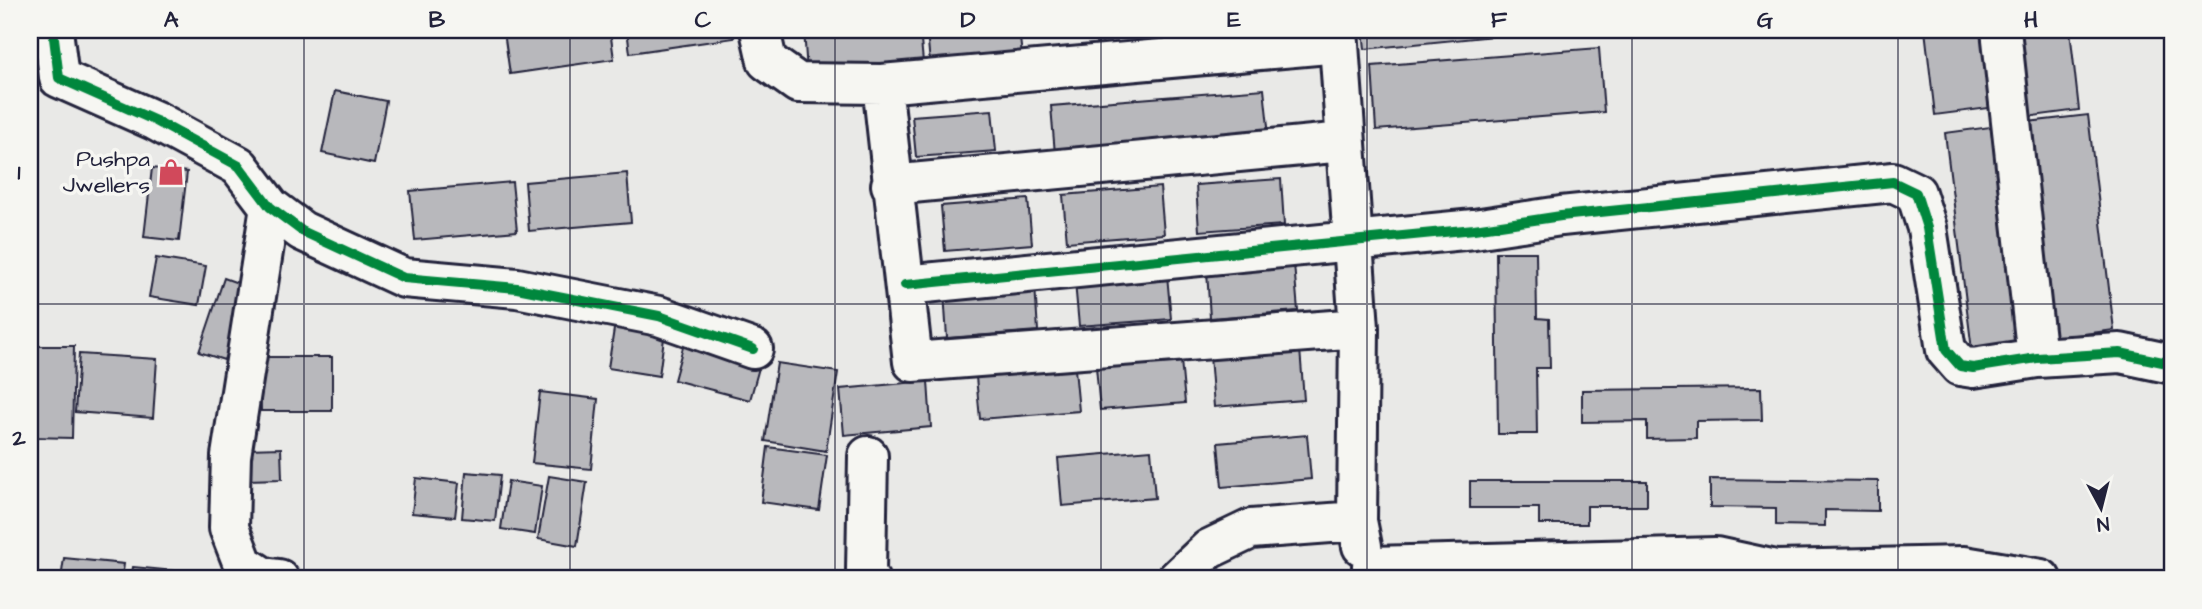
<svg xmlns="http://www.w3.org/2000/svg" width="2202" height="609" font-family="'Architects Daughter',sans-serif">
	<style>
		.building { fill: #b8b8bc; stroke: #22223b; stroke-width: 2 }
		.lines { fill: none; stroke-linecap: round; stroke-linejoin: round }
		.minor-casing { stroke: #22223b; stroke-width: 44 }
		.minor { stroke: #f6f6f2; stroke-width: 38 }
		.cycleway-casing { stroke: #f6f6f2; stroke-width: 15 }
		.cycleway { stroke: #00873e; stroke-width: 10 }
		.grid { fill: none; stroke: #22223b; stroke-width: 2; stroke-opacity: 0.55 }
		.labels { text-anchor: middle; dominant-baseline: central; stroke-width: 7; stroke-linejoin: round; paint-order: stroke }
		.poi-label { font-size: 23px; fill: #22223b; stroke: #f6f6f2; text-anchor: end }
		.neatline { fill: none; stroke: #22223b; stroke-width: 2.5 }
		.grid-label { font-size: 23px; text-anchor: middle; font-weight: bold; fill: #22223b }
	</style>
	<rect width="100%" height="100%" fill="#e9e9e7"/>
	<filter id="ink" filterUnits="userSpaceOnUse"><feTurbulence type="fractalNoise" baseFrequency=".0143" numOctaves="2"/><feDisplacementMap in="SourceGraphic" scale="14" xChannelSelector="R" yChannelSelector="G"/><feConvolveMatrix kernelMatrix="1 2 1 2 8 2 1 2 1" color-interpolation-filters="sRGB"/></filter>
	<g filter="url(#ink)">
		<path class="building" d="M146,30H196L146,34Z
			M520,30H610L614,59L510,74L504,32Z
			M627,30H733L734,38L630,53Z
			M804,30H920L923,62L807,72Z
			M927,30H1019L1022,55L930,64Z
			M1045,30H1096L1045,34Z
			M1363,30H1553L1365,49Z
			M1925,30H1987L1997,107L1935,115Z
			M2015,30H2070L2079,110L2026,117Z
			M1599,48L1604,112L1376,130L1372,66Z
			M1264,89L1269,136L1055,154L1051,106Z
			M335,91L386,101L374,164L322,153Z
			M992,110L996,151L916,157L912,116Z
			M2088,115L2114,330L2054,338L2028,122Z
			M2005,125L2032,342L1972,350L1945,133Z
			M152,168L187,172L179,241L144,237Z
			M627,173L631,222L529,231L525,182Z
			M1281,179L1284,225L1199,231L1196,185Z
			M512,182L517,231L415,240L410,191Z
			M1160,187L1164,234L1067,242L1063,195Z
			M1028,199L1032,244L945,251L941,206Z
			M1496,252H1536L1537,318L1549,319L1550,368H1536L1537,434H1498Z
			M156,258L206,266L199,305L149,297Z
			M1294,264L1298,311L1210,318L1207,271Z
			M1167,275L1171,319L1079,326L1075,282Z
			M224,278L249,287L224,360L199,352Z
			M1035,285L1038,331L947,338L944,292Z
			M616,316L666,323L659,376L608,368Z
			M686,336L762,357L750,400L674,380Z
			M31,346H74L72,438L30,437Z
			M1300,349L1304,400L1214,407L1210,356Z
			M79,354L157,359L153,418L75,412Z
			M260,357H332V411H261Z
			M1181,360L1185,403L1100,410L1096,367Z
			M777,363L838,372L826,451L765,441Z
			M1075,369L1079,411L980,419L976,377Z
			M928,381L931,427L844,435L840,389Z
			M1761,388L1762,420L1696,421V438L1647,439V421L1582,422V390Z
			M540,392L598,399L591,469L532,463Z
			M1307,435L1311,479L1222,487L1218,443Z
			M768,447L827,455L819,510L761,502Z
			M281,448L282,479L246,480L245,449Z
			M1151,450L1155,498L1062,506L1058,458Z
			M466,472L500,475L495,521L462,518Z
			M549,476L587,482L577,546L538,539Z
			M416,478L459,483L455,517L412,513Z
			M1710,479L1878,481V511L1825,510V526L1776,525V508L1710,507Z
			M508,481L542,486L535,534L501,529Z
			M1470,481H1647V506H1587V524H1539V508H1470Z
			M64,558L124,564L122,579H61Z
			M133,567L195,573L194,579H131Z"/>
		<g class="lines">
			<defs>
				<path id="minor" d="M53,30L59,78L156,121L239,166L270,207L302,231L404,278L517,288L659,316L753,349
					M760,30L767,61L798,83L882,84L1339,43
					M1338,30L1359,328L1357,521
					M2001,30L2037,358
					M882,84L913,362L1359,328
					M891,185L1344,142
					M270,207L231,456L229,528L243,564L263,577L279,579
					M905,285L1474,229L1561,216L1893,182L1916,193L1927,228L1946,350L1960,366L1973,368L2037,358L2120,353L2172,364
					M868,456L866,571L869,579
					M1372,566L1716,557L1776,570L1964,566L2041,579
					M1177,579L1209,549L1251,529L1357,521L1362,546"/>
			</defs>
			<use href="#minor" class="minor-casing"/>
			<use href="#minor" class="minor"/>
			<defs>
				<path id="cycleway" d="M53,30L59,78L156,121L239,166L270,207L302,231L404,278L517,288L659,316L753,349
					M905,285L1474,229L1561,216L1893,182L1916,193L1927,228L1946,350L1960,366L1973,368L2037,358L2120,353L2172,364"/>
			</defs>
			<use href="#cycleway" class="cycleway-casing"/>
			<use href="#cycleway" class="cycleway"/>
		</g>
	</g>
	<path class="grid" d="M304,30V579M570,30V579M835,30V579M1101,30V579M1367,30V579M1632,30V579M1898,30V579M30,304H2172"/>
	<defs>
		<symbol id="shop-bare" viewBox="-9 -9 18 18"><path d="M-5-2.5h2.3a2.7 3.5 0 0 1 5.4 0H5L5.5 6h-11ZM-1.5-2.5h3a1.5 2.3 0 0 0-3 0Z" fill="#d1495b" stroke="#f6f6f2" stroke-width="2.5" paint-order="stroke"/></symbol>
	</defs>
	<g fill-rule="evenodd">
		<use href="#shop-bare" x="152" y="153" width="38" height="38"/>
	</g>
	<g class="labels">
		<g class="poi-label">
			<text x="150" y="159">Pushpa<tspan x="150" dy="26">Jwellers</tspan></text>
		</g>
	</g>
	<rect width="2202" height="609" fill="none" stroke="#f6f6f2" stroke-width="77"/>
	<g transform="translate(2101 508) rotate(173)" stroke="#f6f6f2" stroke-width="5" paint-order="stroke">
	<path d="M0-5L12 26L0 18L-12 26Z" fill="#22223b"/>
	<text y="-10" font-size="19" font-weight="bold" text-anchor="middle" fill="#22223b">N</text>
	</g>
	<rect x="38" y="38" width="2126" height="532" class="neatline"/>
	<g class="grid-label">
		<text x="171" y="27">A</text>
		<text x="437" y="27">B</text>
		<text x="703" y="27">C</text>
		<text x="968" y="27">D</text>
		<text x="1234" y="27">E</text>
		<text x="1499" y="27">F</text>
		<text x="1765" y="27">G</text>
		<text x="2031" y="27">H</text>
		<text x="19" y="179">1</text>
		<text x="19" y="445">2</text>
	</g>
</svg>
